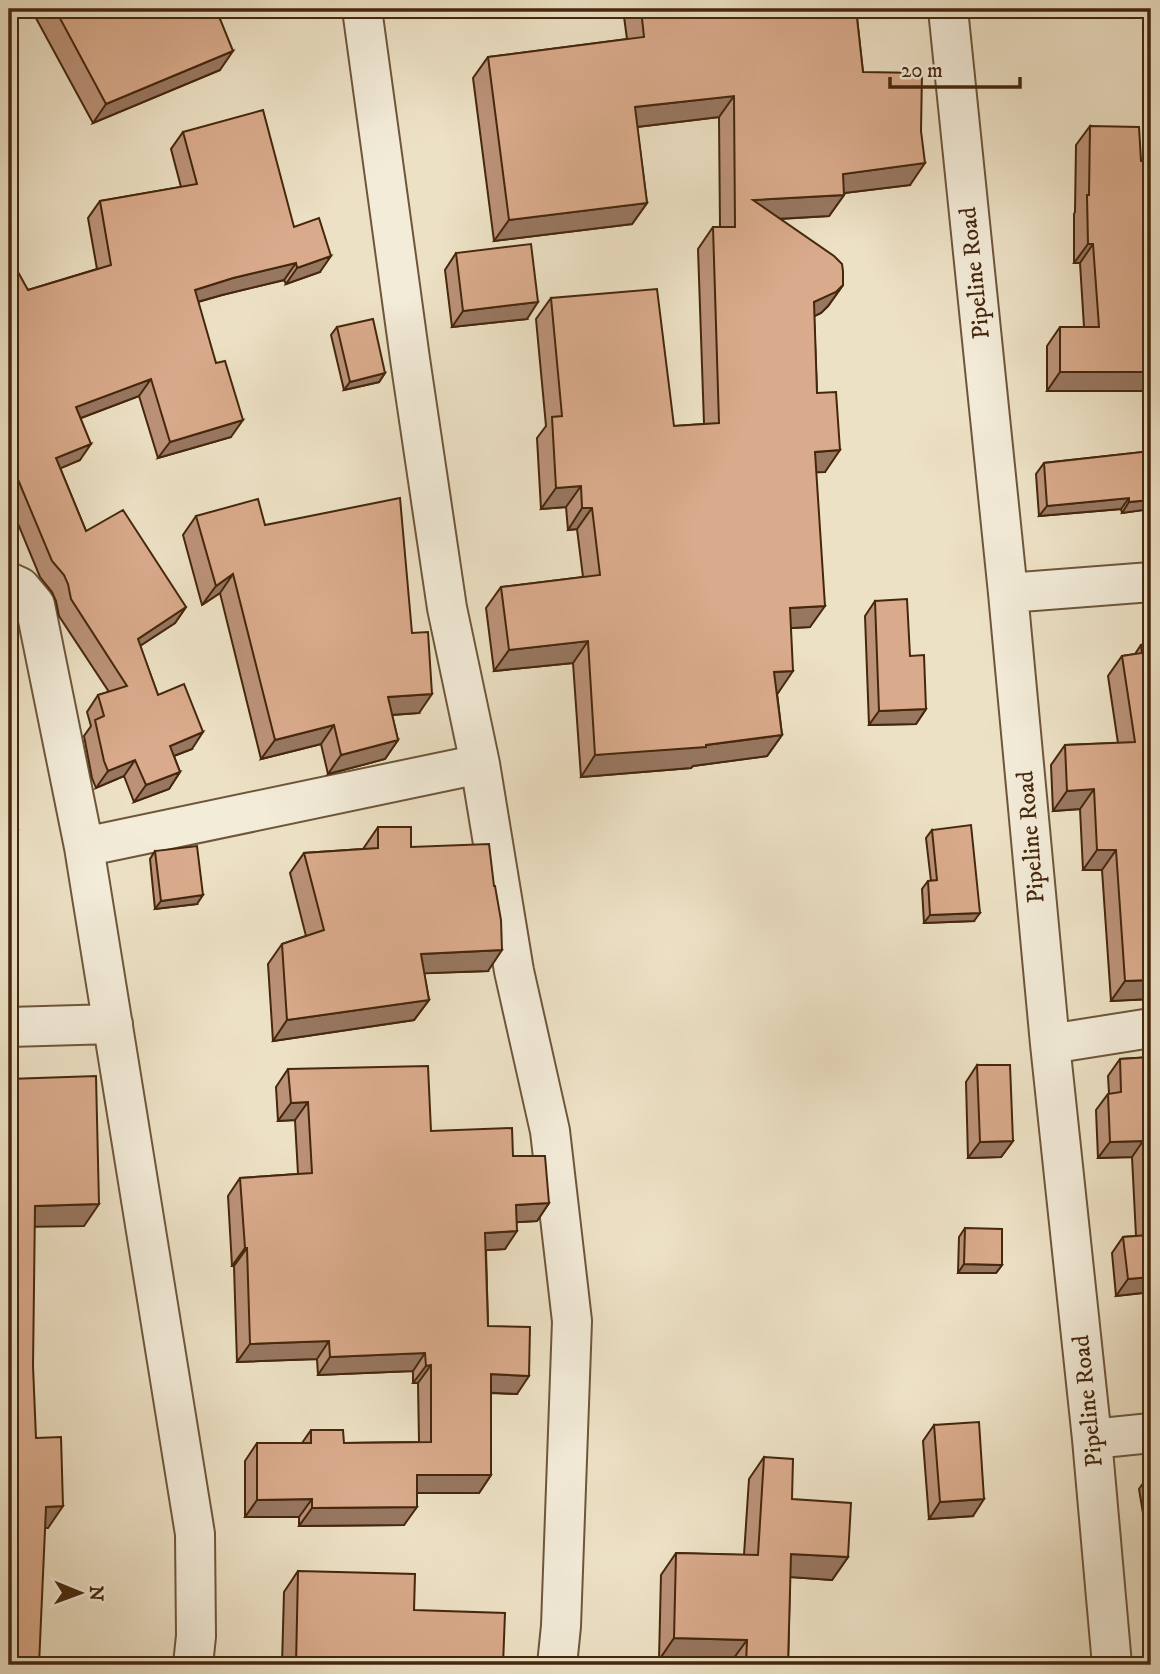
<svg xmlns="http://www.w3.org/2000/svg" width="1160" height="1674" font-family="'IM FELL DW Pica',serif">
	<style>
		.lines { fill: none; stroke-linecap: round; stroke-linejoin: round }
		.minor-casing { stroke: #6f563a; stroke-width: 42 }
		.minor { stroke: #f3ecd9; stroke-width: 38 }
		.wall { fill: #bb9278; stroke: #45270c; stroke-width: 2 }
		.shaded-wall { fill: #987761; stroke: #45270c; stroke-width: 2 }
		.building { fill: #d9aa8b; stroke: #45270c; stroke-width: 2 }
		.labels { text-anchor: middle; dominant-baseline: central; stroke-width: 7; stroke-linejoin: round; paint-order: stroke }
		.street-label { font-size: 24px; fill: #45270c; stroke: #f3ecd9 }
	</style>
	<rect width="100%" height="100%" fill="#ede1c5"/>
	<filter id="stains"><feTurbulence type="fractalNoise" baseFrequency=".00286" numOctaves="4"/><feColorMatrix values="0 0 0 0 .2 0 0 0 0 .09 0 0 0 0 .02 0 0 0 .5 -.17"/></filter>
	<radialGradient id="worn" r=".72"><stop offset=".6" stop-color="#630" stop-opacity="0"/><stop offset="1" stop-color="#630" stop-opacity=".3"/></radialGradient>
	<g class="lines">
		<defs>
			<path id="minor" d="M362,9L410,359L447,608L480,764L514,971L550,1131L572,1321L561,1626L557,1665
				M948,9L1008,593L1050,1044L1092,1439L1112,1665
				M9,582L20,587L35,605L84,847L195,1534L196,1636L193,1665
				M1008,593L1151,582
				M84,847L480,764
				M9,1027L113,1024
				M1050,1044L1151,1028
				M1092,1439L1151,1433"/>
		</defs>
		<use href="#minor" class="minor-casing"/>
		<use href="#minor" class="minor"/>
	</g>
	<path class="wall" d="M31,9H247L219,14L220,70L93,123Z
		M623,9H856L863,72L910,185L844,193V195L829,216L780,219L843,285L828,306L821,313L814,316L817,393L825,472H816L810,627L791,628L778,693H777L782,735L767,756L693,766L691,768L581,777L573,663L494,671L486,608L501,587L583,577L577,529L568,530L566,507L541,509L537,438L546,426L536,319L551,298L674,426L704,424L698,249L713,227H720L719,117L637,127L647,203L632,224L494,241L473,78L488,57L627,39Z
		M1090,126L1151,391H1047V346L1060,327H1084L1080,263H1074V214L1075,212L1076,145Z
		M183,132L294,227L320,272L286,284L284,280L222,295L198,302L231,437L158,458L139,396L81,418L80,460L60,468L86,531L186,607L175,623L140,646L158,695L192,749L174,756L180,772L169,789L134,802L124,776L96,788L92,778L84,736L91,726L87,712L98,695L109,692L59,616L56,601L52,592L40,577L9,502V265L28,290L97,269L88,218L100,201L181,187L171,149Z
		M456,253L527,319L452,327L445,270Z
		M337,327L385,373L379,382L344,390L331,335Z
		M1151,451V509L1122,513L1121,509L1039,516L1036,474L1044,463Z
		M196,516L265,525L419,713L392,715L398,740L385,759L328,774L321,744L261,759L220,593L202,605L183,535Z
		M875,601L910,656L926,709L916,724L869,725L865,616Z
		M1151,643V999L1111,1001L1102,870H1083L1080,809L1053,811L1051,765L1065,745L1118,743L1108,676L1122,656L1135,654L1141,645Z
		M378,827L411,847L488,971L424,973L429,1000L414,1020L273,1041L268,964L282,944L306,936L290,873L304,853L363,849Z
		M932,830L974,921L924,923L922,889L928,881H931L926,838Z
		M155,851L197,904L155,909L150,859Z
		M1151,1057V1292L1116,1296L1112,1253L1123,1237L1136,1236L1132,1157L1098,1158L1096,1110L1108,1094L1109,1093L1108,1076L1120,1059Z
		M977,1065L1013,1141L1001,1157L968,1158L966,1082Z
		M288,1069L431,1131L513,1156L549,1203L537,1221L517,1222L505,1249L486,1250L488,1326L517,1394L491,1393V1475L479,1493H417L404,1525L299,1526V1517H245V1461L257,1443H302L311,1430L344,1443L419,1442L418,1383H413V1371L318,1375L317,1359L237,1362L234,1266H232L228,1196L240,1178L298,1174L295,1120L278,1121L276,1087Z
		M965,1228L1002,1265L996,1273H958L959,1237Z
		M934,1425L973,1516L929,1519L923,1441Z
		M764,1457L792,1499L848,1557L832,1580L790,1577L788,1665H731V1662L659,1660L661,1575L676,1553L744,1555L749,1479Z
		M1151,1472V1562L1139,1489Z
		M298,1571L414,1610L503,1665H282L284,1592Z"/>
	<path class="shaded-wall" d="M205,9H247L199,18Z
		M233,51L220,70L93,123L106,104Z
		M734,96L719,117L620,129L635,107Z
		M925,163L910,185L828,195L843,174Z
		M844,195L829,216L738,221L753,200Z
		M647,203L632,224L494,241L509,220Z
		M1088,244H1093L1080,263H1074Z
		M331,256L320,272L286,284L297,268Z
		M296,263L284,280L222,295L183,306L195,290L233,278Z
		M843,285L828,306L821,313L799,324L814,302Z
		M538,302L527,319L452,327L463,311Z
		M1060,372H1151V391H1047Z
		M385,373L379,382L344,390L350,382Z
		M151,379L139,396L65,424L76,407Z
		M243,420L231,437L158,458L170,442Z
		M91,444L80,460L45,475L56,458Z
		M840,450L825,472L800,473L815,452Z
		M581,486L566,507L541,509L556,488Z
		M1129,498L1121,509L1039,516L1047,506Z
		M1151,500V509L1122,513L1129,502Z
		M582,508H592L577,529L568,530Z
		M233,574L220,593L202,605L216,586Z
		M825,606L810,627L775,629L790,608Z
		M186,607L175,623L126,655L138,639Z
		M588,641L573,663L494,671L509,650Z
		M793,671L778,693H759L774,672Z
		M432,694L419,713L375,716L388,697Z
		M926,709L916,724L869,725L879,711Z
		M334,725L321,744L261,759L275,740Z
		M203,732L192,749L158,762L170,746Z
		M782,735L767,756L693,766L691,768L581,777L595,755L706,745Z
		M398,740L385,759L328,774L341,755Z
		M135,760L124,776L96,788L108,771Z
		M180,772L169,789L134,802L146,785Z
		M1094,789L1080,809L1053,811L1067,791Z
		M17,831L9,842V834Z
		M1097,850H1116L1102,870H1083Z
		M203,895L197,904L155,909L161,901Z
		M980,913L974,921L924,923L930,915Z
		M502,950L488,971L407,974L421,954Z
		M1151,980V999L1111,1001L1125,981Z
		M429,1000L414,1020L273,1041L287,1020Z
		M308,1102L295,1120L278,1121L291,1103Z
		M1013,1141L1001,1157L968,1158L980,1142Z
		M1143,1141L1132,1157L1098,1158L1110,1142Z
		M549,1203L537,1221L503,1223L516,1205Z
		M99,1204L84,1226L20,1227L35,1206Z
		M517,1231L505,1249L473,1251L485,1233Z
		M245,1248H247L234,1266H232Z
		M964,1264L1002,1265L996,1273H958Z
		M1151,1277V1292L1116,1296L1128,1279Z
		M329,1341L317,1359L237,1362L250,1344Z
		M425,1353L413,1371L318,1375L330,1357Z
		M431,1365L418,1383H413L426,1366Z
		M491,1374L529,1376L517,1394L478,1392Z
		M417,1475H491L479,1493H404Z
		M312,1499L299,1517H245L257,1500Z
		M984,1499L973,1516L929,1519L940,1502Z
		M63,1506L48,1528H30L46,1507Z
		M417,1507L404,1525L299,1526L312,1508Z
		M791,1554L848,1557L832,1580L775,1576Z
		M674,1638L747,1640L731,1662L659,1660Z"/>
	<path class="building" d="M55,9H216L233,51L106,104Z
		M641,9H856L863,72L922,73L921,131L925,163L843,174L844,195L753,200L834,256L842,264L843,271V285L836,292L814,302L817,393L836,392L840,450L815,452L825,606L790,608L793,671L774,672L782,735L706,745V747L595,755L588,641L509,650L501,587L600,575L592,508H582L581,486L556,488L552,417L562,416L551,298L657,289L674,426L719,423L713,227H735L734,96L635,107L647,203L509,220L488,57L644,37Z
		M263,110L294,227L319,218L331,256L297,268L296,263L233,278L195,290L216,363L225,361L243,420L170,442L151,379L76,407L91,444L56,458L86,531L123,510L186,607L138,639L158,695L184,684L203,732L170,746L180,772L146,785L135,760L108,771L104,761L95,720L104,716L98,695L127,686L71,599L68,584L64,575L52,561L9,458V265L13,263L28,290L111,265L100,201L197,184L183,132Z
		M1090,126L1139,127L1141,161L1151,160V372H1060V327H1099L1093,244H1088L1087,195H1089Z
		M531,244L538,302L463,311L456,253Z
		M373,319L385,373L350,382L337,327Z
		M1151,451V500L1129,502V498L1047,506L1044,463Z
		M400,498L412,633L428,632L432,694L388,697L398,740L341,755L334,725L275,740L233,574L216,586L196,516L258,499L265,525Z
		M907,599L910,656L924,655L926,709L879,711L875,601Z
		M1151,643V980L1125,981L1116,850H1097L1094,789L1067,791L1065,745L1135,742L1122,656L1142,653L1141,645Z
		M9,714L17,831L9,834Z
		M971,825L980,913L930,915L928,881L937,880L932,830Z
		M378,827H411V847L489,844L494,886H495L501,920L502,950L421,954L429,1000L287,1020L282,944L324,930L304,853L378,848Z
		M197,846L203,895L161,901L155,851Z
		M1151,1057V1277L1128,1279L1123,1237L1148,1235L1143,1141L1110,1142L1108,1094L1121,1092L1120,1059Z
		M977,1065H1010L1013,1141L980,1142Z
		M428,1066L431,1131L512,1128L513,1156H545L549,1203L516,1205L517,1231L485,1233L488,1326L530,1327L529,1376L491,1374V1475H417V1507L312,1508V1499L257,1500V1443H311V1430H343L344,1443L431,1442V1365L426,1366L425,1353L330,1357L329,1341L250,1344L247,1248H245L240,1178L312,1173L308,1102L291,1103L288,1069Z
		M96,1076L99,1204L35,1206L33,1366L36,1438L61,1437L63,1506L46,1507L39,1665H9V1079Z
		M965,1228L1002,1229V1265L964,1264Z
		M979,1422L984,1499L940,1502L934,1425Z
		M764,1457L793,1459L792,1499L851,1503L848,1557L791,1554L788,1665H746L747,1640L674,1638L676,1553L758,1555Z
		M298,1571L415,1574L414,1610L505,1613L503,1665H296Z"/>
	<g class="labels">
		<g class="street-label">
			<text transform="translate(975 273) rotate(-96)">Pipeline Road</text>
			<text transform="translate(1031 837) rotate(-95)">Pipeline Road</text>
			<text transform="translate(1088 1401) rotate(-96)">Pipeline Road</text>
		</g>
	</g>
	<rect width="1160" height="1674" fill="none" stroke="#ede1c5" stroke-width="35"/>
	<rect x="10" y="10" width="1139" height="1653" fill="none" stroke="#45270c" stroke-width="3.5"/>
	<rect x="18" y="18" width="1125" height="1639" fill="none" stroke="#45270c" stroke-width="2"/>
	<g transform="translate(80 1593) rotate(91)" stroke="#f3ecd9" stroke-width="5" paint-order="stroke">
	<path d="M0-5L12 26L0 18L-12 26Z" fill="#45270c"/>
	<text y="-10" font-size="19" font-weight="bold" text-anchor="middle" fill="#45270c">N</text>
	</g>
	<path d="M890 77v10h130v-10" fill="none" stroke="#45270c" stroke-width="3.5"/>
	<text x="901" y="77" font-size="21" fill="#45270c" stroke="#f3ecd9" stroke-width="5" paint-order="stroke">20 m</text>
	<rect width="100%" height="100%" filter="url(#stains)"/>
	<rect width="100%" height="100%" fill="url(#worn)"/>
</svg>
